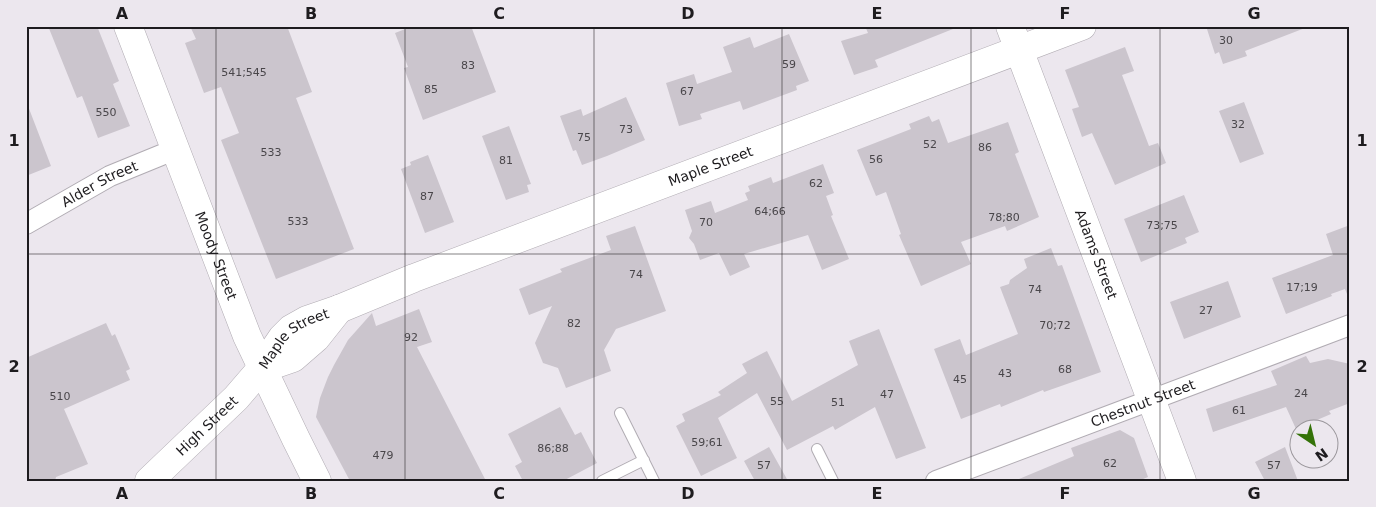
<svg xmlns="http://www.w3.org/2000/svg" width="1376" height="507" font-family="'DejaVu Sans',sans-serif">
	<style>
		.building { fill: #cbc5cd }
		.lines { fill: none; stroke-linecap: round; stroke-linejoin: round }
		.lane-casing { stroke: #b1acb3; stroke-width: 12 }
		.street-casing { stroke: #b1acb3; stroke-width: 22 }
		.secondary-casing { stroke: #b1acb3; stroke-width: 29 }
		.primary-casing { stroke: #b1acb3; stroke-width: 29 }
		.lane { stroke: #fff; stroke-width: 10 }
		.street { stroke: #fff; stroke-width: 20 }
		.secondary { stroke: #fff; stroke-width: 28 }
		.primary { stroke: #fff; stroke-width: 28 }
		.grid { fill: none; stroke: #1e1c1f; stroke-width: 1; stroke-opacity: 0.55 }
		.labels { text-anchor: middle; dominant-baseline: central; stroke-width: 5; stroke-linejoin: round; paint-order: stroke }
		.number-label { font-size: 11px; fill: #49464a }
		.street-label { font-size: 14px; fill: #1e1c1f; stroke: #ece7ee }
		.neatline { fill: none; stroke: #1e1c1f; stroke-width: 2 }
		.grid-label { font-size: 16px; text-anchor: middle; font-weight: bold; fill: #1e1c1f }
	</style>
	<rect width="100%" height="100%" fill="#ece7ee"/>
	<path class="building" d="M48,26H97L119,81L113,84L130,126L98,138L82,96L77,98Z
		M190,26H287L312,92L296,98L354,249L276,279L221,140L239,133L221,87L204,93L185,43L196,39Z
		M413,26H471L496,92L423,120L404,68L408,67L395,33Z
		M865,26H958V27L875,60L878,67L854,75L841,41L868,33Z
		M1206,26H1305V28L1245,51L1247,56L1223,64L1219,52L1215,54Z
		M789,34L809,81L796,86L797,90L743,110L740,101L700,114L702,119L679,126L666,83L694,74L697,84L732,72L723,47L750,37L754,48Z
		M1125,47L1134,71L1122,75L1149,146L1158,143L1166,163L1115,185L1092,133L1082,137L1072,109L1079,107L1065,70Z
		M626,97L645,140L607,156L582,165L576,150L573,151L560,116L581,109L583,116Z
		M1244,102L1264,154L1240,163L1219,111Z
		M26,106H28L51,166L26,176Z
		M929,116L932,122L939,119L948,143L1008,122L1019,152L1015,154L1039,217L1007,231L1005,226L961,242L971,264L921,286L899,235L901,234L886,192L876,196L857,150L911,129L909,124Z
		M509,126L531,184L527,185L529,192L506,200L482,136Z
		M428,155L454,222L425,233L401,169L411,165L410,162Z
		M823,164L834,193L826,196L833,215L831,216L849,259L822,270L808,235L744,254L750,267L730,276L719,253L700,260L694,244L689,238L692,231L685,210L711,201L715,213L748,200L745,193L750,191L748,186L771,177L773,183Z
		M1184,195L1199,232L1185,238L1187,243L1141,262L1124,219Z
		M1350,225V293L1347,294L1345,289L1331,294L1332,296L1286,314L1272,278L1333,255L1326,234Z
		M635,226L666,311L616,329L604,350L611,371L566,388L558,368L543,363L535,343L552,306L529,315L519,289L562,272L560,269L611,250L606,236Z
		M1051,248L1058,266L1062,265L1101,372L1044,392L1043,390L1001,407L1000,404L961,419L934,349L960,339L966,355L1018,334L1000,287L1009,284L1010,280L1027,268L1024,259Z
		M1228,281L1241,317L1184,339L1170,302Z
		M419,309L432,342L417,347L486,481H350L316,417L320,398L328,377L334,365L348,340L372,313L376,326Z
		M106,323L112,336L115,334L130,369L126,371L130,380L64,409L88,464L56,477L55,481H26V358Z
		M879,329L926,448L896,459L875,407L835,430L833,426L787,450L757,393L718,418L737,458L701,476L676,426L685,421L682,414L721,395L718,392L747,373L742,364L767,351L792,401L858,365L849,341Z
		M1306,356L1310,363L1328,359L1350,364V403L1329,411L1331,414L1296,429L1286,407L1213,432L1206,409L1277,385L1271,371Z
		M560,407L575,435L581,432L597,463L563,481H523L515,466L522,462L508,434Z
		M1120,430L1134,438L1148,477L1138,481H1014L1074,456L1071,448Z
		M769,447L788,481H755L744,461Z
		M1285,447L1298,481H1265L1255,462Z"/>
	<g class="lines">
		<defs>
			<path id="lane" d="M620,413L654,481
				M817,449L833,481
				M602,481L644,460"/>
			<g id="street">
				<path id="s1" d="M26,224L110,176L176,149"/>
				<path id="s2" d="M936,481L1350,325"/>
			</g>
			<g id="secondary">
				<path id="s3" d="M1010,26L1182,481"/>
				<path d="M261,369L293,358L316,338L339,309"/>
				<path id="s4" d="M149,481L236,398L261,369L282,338L291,329L307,320L339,309L414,278L1082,26"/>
			</g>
			<g id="primary">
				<path id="s5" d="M128,26L247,336L296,439L317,481"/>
			</g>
		</defs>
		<use href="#lane" class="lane-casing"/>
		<use href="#street" class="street-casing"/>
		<use href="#secondary" class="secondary-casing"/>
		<use href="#primary" class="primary-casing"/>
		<use href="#lane" class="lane"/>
		<use href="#street" class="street"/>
		<use href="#secondary" class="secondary"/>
		<use href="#primary" class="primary"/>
	</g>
	<path class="grid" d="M216,26V481M405,26V481M594,26V481M782,26V481M971,26V481M1160,26V481M26,254H1350"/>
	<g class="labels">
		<g class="number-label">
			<text x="1226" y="40">30</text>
			<text x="789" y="64">59</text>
			<text x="468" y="65">83</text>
			<text x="244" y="72">541;545</text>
			<text x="431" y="89">85</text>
			<text x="687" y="91">67</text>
			<text x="106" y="112">550</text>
			<text x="1238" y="124">32</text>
			<text x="626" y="129">73</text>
			<text x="584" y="137">75</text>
			<text x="930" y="144">52</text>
			<text x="985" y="147">86</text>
			<text x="271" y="152">533</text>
			<text x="876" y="159">56</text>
			<text x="506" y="160">81</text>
			<text x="816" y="183">62</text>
			<text x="427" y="196">87</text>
			<text x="770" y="211">64;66</text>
			<text x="1004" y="217">78;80</text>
			<text x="298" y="221">533</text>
			<text x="706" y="222">70</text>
			<text x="1162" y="225">73;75</text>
			<text x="636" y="274">74</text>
			<text x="1302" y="287">17;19</text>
			<text x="1035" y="289">74</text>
			<text x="1206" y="310">27</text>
			<text x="574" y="323">82</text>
			<text x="1055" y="325">70;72</text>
			<text x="411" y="337">92</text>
			<text x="1065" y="369">68</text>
			<text x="1005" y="373">43</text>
			<text x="960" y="379">45</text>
			<text x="1301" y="393">24</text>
			<text x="887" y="394">47</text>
			<text x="60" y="396">510</text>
			<text x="777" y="401">55</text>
			<text x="838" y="402">51</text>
			<text x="1239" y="410">61</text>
			<text x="707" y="442">59;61</text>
			<text x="553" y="448">86;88</text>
			<text x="383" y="455">479</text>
			<text x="1110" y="463">62</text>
			<text x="764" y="465">57</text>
			<text x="1274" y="465">57</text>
		</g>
		<g class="street-label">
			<text stroke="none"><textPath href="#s4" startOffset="659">Maple Street</textPath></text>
			<text stroke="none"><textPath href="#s1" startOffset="84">Alder Street</textPath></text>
			<text stroke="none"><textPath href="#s3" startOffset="244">Adams Street</textPath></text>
			<text stroke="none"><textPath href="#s5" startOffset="246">Moody Street</textPath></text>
			<text stroke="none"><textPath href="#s4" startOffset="205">Maple Street</textPath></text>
			<text stroke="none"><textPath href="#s2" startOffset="221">Chestnut Street</textPath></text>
			<text stroke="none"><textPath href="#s4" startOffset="80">High Street</textPath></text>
		</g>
	</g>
	<rect width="1376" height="507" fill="none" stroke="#ece7ee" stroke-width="55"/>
	<g transform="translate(1314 444) rotate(145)"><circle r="24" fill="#ece7ee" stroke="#9a969b"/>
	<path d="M0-4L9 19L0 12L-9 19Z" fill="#347208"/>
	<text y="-8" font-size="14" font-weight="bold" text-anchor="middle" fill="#1e1c1f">N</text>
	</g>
	<rect x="28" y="28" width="1320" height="452" class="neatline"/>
	<g class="grid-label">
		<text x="122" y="19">A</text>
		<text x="311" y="19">B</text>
		<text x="499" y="19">C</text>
		<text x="688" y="19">D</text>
		<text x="877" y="19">E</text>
		<text x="1065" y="19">F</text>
		<text x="1254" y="19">G</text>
		<text x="14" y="146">1</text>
		<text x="1362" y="146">1</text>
		<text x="14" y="372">2</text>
		<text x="1362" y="372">2</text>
		<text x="122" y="499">A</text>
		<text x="311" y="499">B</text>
		<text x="499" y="499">C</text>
		<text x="688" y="499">D</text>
		<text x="877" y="499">E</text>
		<text x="1065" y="499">F</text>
		<text x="1254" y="499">G</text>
	</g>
</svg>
